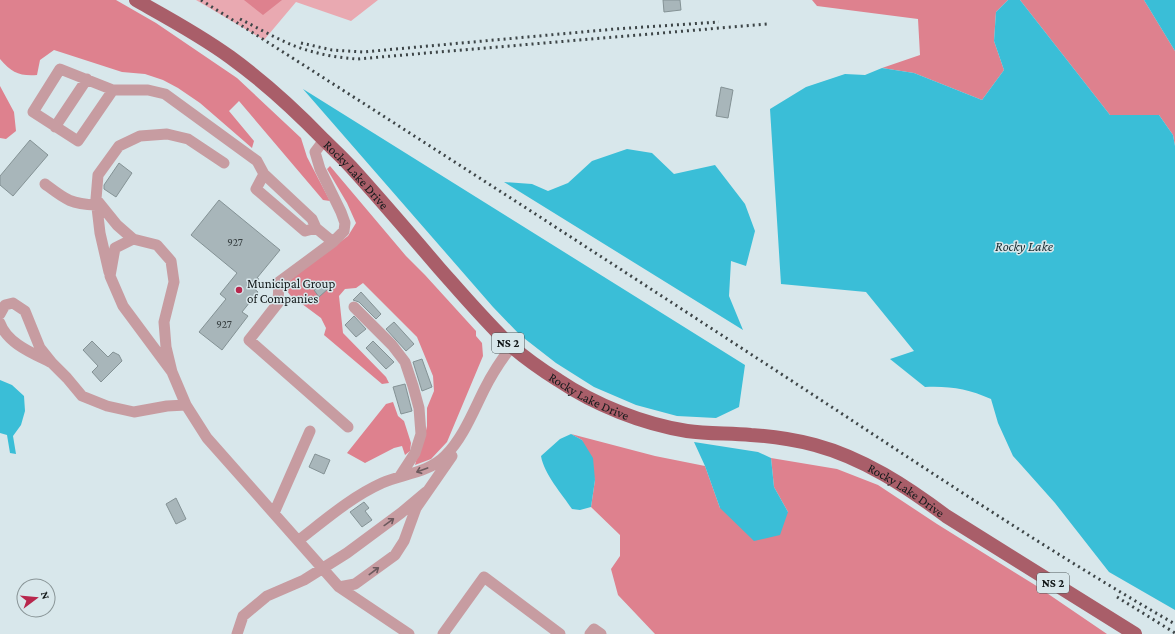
<svg xmlns="http://www.w3.org/2000/svg" width="1175" height="634" font-family="'Crimson Pro',serif">
	<style>
		.green { fill: #e9a9b1 }
		.forest { fill: #de818e }
		.water { fill: #3abed7 }
		.building { fill: #a8b6ba; stroke: #849295 }
		.lines { fill: none; stroke-linecap: round; stroke-linejoin: round }
		.minor { stroke: #c79ca1; stroke-width: 11 }
		.major { stroke: #a95e69; stroke-width: 14 }
		.rail { stroke: #3d4547; stroke-width: 3; stroke-dasharray: 2 4; stroke-linecap: butt }
		.oneway { stroke: #6d5a5e }
		.poi-dot { fill: #b8274d; stroke: #d8e7eb; stroke-width: 1.5 }
		.labels { text-anchor: middle; dominant-baseline: central; stroke-width: 3; stroke-linejoin: round; paint-order: stroke }
		.number-label { font-size: 11px; fill: #384042 }
		.shield { fill: #d8e7eb; stroke: #4e5759; stroke-width: 1 }
		.shield-label { font-size: 12px; font-weight: bold; fill: #13191a }
		.street-label { font-size: 13px; fill: #13191a; stroke: #d8e7eb }
		.poi-label { font-size: 13px; fill: #13191a; stroke: #d8e7eb; text-anchor: start }
		.water-label { font-size: 14px; font-style: italic; fill: #172d32; stroke: #d8e7eb }
	</style>
	<rect width="100%" height="100%" fill="#d8e7eb"/>
	<path class="green" d="M196,0H378L351,21L296,2L264,40Z"/>
	<path class="forest" d="M0,0H116L156,23L237,78L301,138L307,157L330,201L323,200L239,101L229,111L254,141L252,148L222,122L200,103L178,88L163,80L145,74L122,72L54,50L40,60L37,75C19,76 12,73 0,59Z
		M244,0H282L263,15Z
		M812,0H1008L996,12L994,41L1004,70L982,100L914,73L882,68L920,55L918,19L817,6Z
		M1020,0H1144L1175,51V146L1173,135L1159,115H1110Z
		M0,86L14,112L16,131L6,139L0,138Z
		M330,166L406,256L425,275L476,331V336L482,343L483,356L447,442L431,459L415,465L418,454L424,440L427,426V408L434,391L433,376L417,337L363,283L356,288L345,289L339,296L343,333L386,377L389,383L382,384L324,335L326,328L321,318L290,295L285,288L292,278L348,236L356,223L347,203L327,169Z
		M393,402L398,416L404,421L411,443L410,451L405,455L402,446L394,448L365,463L347,453L386,404Z
		M571,434L655,456L705,466L720,508L788,512L774,487L771,458L837,469L878,485L937,524L1035,585L1107,634H655L618,595L611,569L620,556V535L591,507L595,480L582,440Z"/>
	<path class="water" d="M1008,0H1020L1110,115H1159L1173,135L1175,146V610L1109,572L1055,503L1013,456L998,423L991,399C968,389 951,386 925,387L890,359L914,351L866,292L781,284L770,109L806,87L845,74L865,75L882,68L914,73L982,100L1004,70L994,41L996,12Z
		M1144,0H1175V51Z
		M303,89L745,365L739,407L716,418L677,416L636,405L594,387L556,363L520,335L493,307Z
		M627,149L652,153L674,174L715,165L745,204L755,231L746,266L731,261L729,296L743,330L504,182L532,184L548,191L568,183L592,161Z
		M0,380L12,385L24,396L25,411L21,425L13,436L16,454L10,453L7,435L0,433Z
		M571,434L582,440L593,458L595,480L591,507L580,510L572,509C562,494 544,474 541,456L560,439Z
		M694,442L758,452L771,458L774,487L788,512L780,535L754,541L720,508L705,466Z"/>
	<path class="building" d="M663,0H680L681,10L664,12Z
		M721,87L733,90L728,118L716,116Z
		M30,140L48,155L13,196L0,185V176Z
		M119,163L132,173L116,197L104,189V185Z
		M219,200L280,250L257,278L259,279L252,287L258,292L242,312L248,316L222,350L199,332L226,299L220,294L237,273L191,235Z
		M324,282L329,288L319,297L314,290Z
		M361,292L381,314L376,319L359,302L353,300Z
		M354,316L366,329L356,337L345,325Z
		M394,322L414,344L406,351L386,329Z
		M92,341L108,357L113,352L119,355L122,361L101,382L92,372L98,366L83,350Z
		M373,341L394,362L386,369L366,348Z
		M422,359L432,387L422,391L413,362Z
		M405,384L412,411L401,414L393,387Z
		M315,454L330,460L324,474L309,467Z
		M176,498L186,519L176,524L166,504Z
		M364,502L369,508L365,511L372,520L362,527L350,512Z"/>
	<g class="lines">
		<path class="minor" d="M113,90L78,141L33,112L60,69L113,90H148L165,94L257,161L264,174L312,219L316,228L333,242
			M55,127L87,79
			M324,140L315,152L320,169L341,212L345,223L344,231L333,242L279,282L278,303L249,340L348,427
			M264,174L256,189L305,231L316,228
			M45,184C65,199 70,204 96,205
			M96,199L117,225L133,239
			M109,272L100,233L96,199L98,175L119,146L140,136L167,134L188,139L224,163
			M354,307L392,345L405,362L413,386L419,408L421,434L415,453L400,476
			M0,314L5,305L13,303L25,311L40,348L52,363L67,378L82,396L107,406L134,412L167,406L186,405
			M0,323C7,343 32,353 50,362
			M172,372L123,306L110,276L115,248L133,239L157,245L171,261L174,282L164,322L166,347L172,372L186,405L207,438L339,587L409,634
			M274,513L310,431
			M299,540C325,520 351,497 382,483C403,474 428,473 445,456C463,438 473,412 484,390C492,374 501,360 512,346
			M339,587L355,584L395,555L404,541L416,508L452,456
			M237,634L243,616L267,596L304,580L347,553L401,513L426,492
			M443,634L484,577L560,634
			M590,634L594,629L601,634"/>
		<path class="major" id="s1" d="M136,0C168,18 200,35 230,57C263,81 294,109 323,139C332,148 342,157 351,167C381,200 410,234 439,268C462,294 485,321 510,345C525,358 542,370 558,380C595,405 643,424 687,431C708,434 730,433 751,435C771,436 796,440 815,445C863,458 906,486 946,516L1135,634"/>
		<path class="rail" d="M201,0C399,125 596,253 792,381C919,464 1044,549 1175,624
			M240,19C264,31 288,46 314,52C328,56 343,58 357,59L767,24
			M301,43L332,50L363,52L615,29L719,22
			M1117,597L1175,633"/>
	</g>
	<defs><path id="oneway-shaft" d="M-6 0H5M1.5-3L5.5 0L1.5 3" fill="none" stroke-width="1.6" stroke-linecap="round" stroke-linejoin="round"/></defs>
	<g class="oneway">
		<use href="#oneway-shaft" transform="translate(422 470) rotate(160)"/>
		<use href="#oneway-shaft" transform="translate(389 522) rotate(-36)"/>
		<use href="#oneway-shaft" transform="translate(374 571) rotate(-37)"/>
	</g>
	<circle class="poi-dot" cx="239" cy="290" r="4"/>
	<g class="labels">
		<g class="number-label">
			<text x="235" y="242">927</text>
			<text x="224" y="324">927</text>
		</g>
		<g class="shield">
			<rect x="492" y="333" width="32" height="20" rx="3"/>
			<rect x="1037" y="573" width="32" height="20" rx="3"/>
		</g>
		<g class="shield-label">
			<text x="508" y="343">NS 2</text>
			<text x="1053" y="583">NS 2</text>
		</g>
		<g class="street-label">
			<text stroke="none"><textPath href="#s1" startOffset="283">Rocky Lake Drive</textPath></text>
			<text stroke="none"><textPath href="#s1" startOffset="607">Rocky Lake Drive</textPath></text>
			<text stroke="none"><textPath href="#s1" startOffset="943">Rocky Lake Drive</textPath></text>
		</g>
		<g class="poi-label">
			<text x="247" y="283">Municipal Group<tspan x="247" dy="15">of Companies</tspan></text>
		</g>
		<g class="water-label">
			<text x="1024" y="246">Rocky Lake</text>
		</g>
	</g>
	<g transform="translate(36 598) rotate(74)"><circle r="19" fill="#d8e7eb" stroke="#899597"/>
	<path d="M0-3L7 15L0 10L-7 15Z" fill="#b8274d"/>
	<text y="-6" font-size="11" font-weight="bold" text-anchor="middle" fill="#13191a">N</text>
	</g>
</svg>
